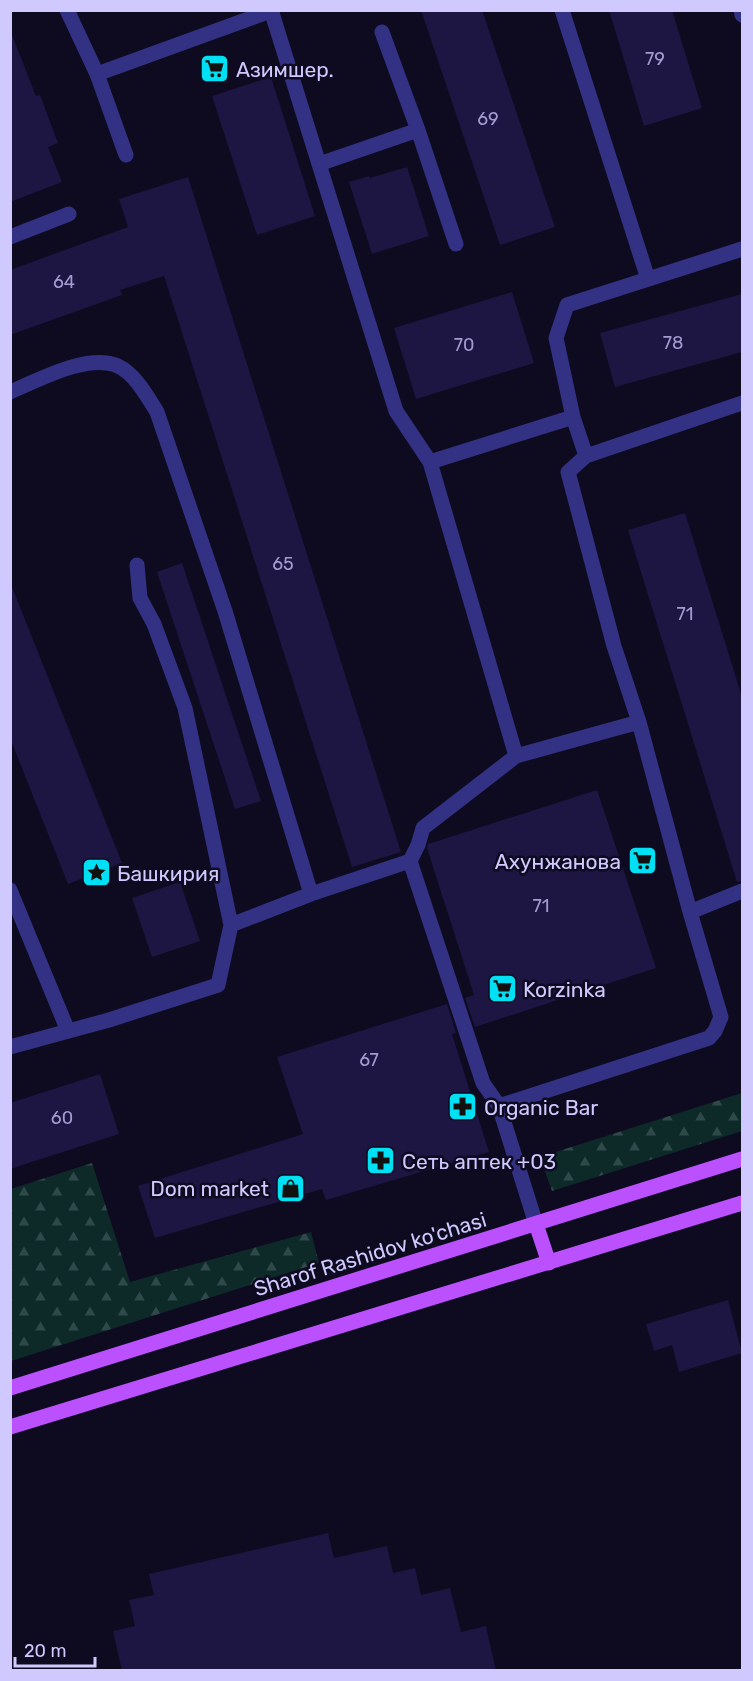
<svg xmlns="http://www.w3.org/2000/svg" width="753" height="1681" font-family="Rubik,sans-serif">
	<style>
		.forest { fill: url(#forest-firs) }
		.building { fill: #1d1542 }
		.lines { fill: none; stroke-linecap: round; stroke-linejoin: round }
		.minor { stroke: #333183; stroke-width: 15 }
		.major { stroke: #bb50ff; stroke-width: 15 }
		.labels { text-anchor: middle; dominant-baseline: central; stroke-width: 5; stroke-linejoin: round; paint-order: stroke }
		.number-label { font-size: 18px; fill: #a29cd0 }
		.poi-label { font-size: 21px; fill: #cfc9ff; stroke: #0e0b20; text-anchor: start }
		.street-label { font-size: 21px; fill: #cfc9ff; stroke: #0e0b20 }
	</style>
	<defs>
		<pattern id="forest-firs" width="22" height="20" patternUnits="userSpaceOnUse" patternTransform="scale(1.5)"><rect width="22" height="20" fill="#0d2a29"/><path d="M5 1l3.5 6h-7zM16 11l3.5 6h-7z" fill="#2f4849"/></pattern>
	</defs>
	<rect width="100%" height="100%" fill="#0e0b20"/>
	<path class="forest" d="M742,1093V1131L552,1191L540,1157Z
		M92,1163L130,1282L311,1232L319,1263L11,1361V1189Z"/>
	<path class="building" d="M421,10H482L555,227L500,245Z
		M609,10H672L702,108L644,126Z
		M10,35H12L36,96L40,95L58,143L48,147L62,182L10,202Z
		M271,77L315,216L257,235L212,96Z
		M407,167L429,236L372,254L349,182L369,176L370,178Z
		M188,177L401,852L352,867L164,276L120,290L122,295L10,335V270L128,227L119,199Z
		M512,292L534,363L416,399L394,328Z
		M742,294V352L615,387L600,333Z
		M685,513L742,697V881L737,882L628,530Z
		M182,563L261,801L235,809L157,572Z
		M10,582L122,863L68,884L10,738Z
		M597,790L656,968L475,1027L465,998L474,995L427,848L428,844Z
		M180,882L200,941L152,957L132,898Z
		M447,1004L456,1033L452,1034L489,1152L326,1200L322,1189L155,1238L138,1186L303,1134L277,1057Z
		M100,1074L119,1134L10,1169V1103Z
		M728,1300L742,1353L679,1372L672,1345L654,1351L646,1324Z
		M328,1533L334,1558L387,1546L393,1573L415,1568L421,1595L450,1588L461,1632L486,1626L496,1671H122L113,1631L135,1626L129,1600L154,1595L149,1574Z"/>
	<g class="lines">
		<path class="minor" d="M67,10L97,74L273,10
			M271,10L396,411L430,462L516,756L639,722L690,912L721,1017L715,1031L709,1038L499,1106L536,1224
			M562,10L648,279
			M741,10L742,15
			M382,32L418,130L456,244
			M97,74L126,155
			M319,164L418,130
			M10,237L69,214
			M10,392C39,380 87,353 118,366C135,374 147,396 157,412L225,611L311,894L231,925L218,985L109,1020L10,1047
			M586,456L573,417L556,338L567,305L742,249
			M430,462L573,417
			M137,565L140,598L154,624L185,708L231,925
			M639,722L614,646L568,472L586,456L742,403
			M410,861L483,1083L499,1106
			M10,890L68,1031
			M311,894L410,861L418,845L423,828L516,756
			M690,912L742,891"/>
		<path class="major" d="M536,1224L549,1263
			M10,1388L742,1159
			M10,1427L742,1203"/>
	</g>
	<defs>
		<symbol id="supermarket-square" viewBox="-11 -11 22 22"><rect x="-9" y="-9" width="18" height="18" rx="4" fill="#00e0f4" stroke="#0e0b20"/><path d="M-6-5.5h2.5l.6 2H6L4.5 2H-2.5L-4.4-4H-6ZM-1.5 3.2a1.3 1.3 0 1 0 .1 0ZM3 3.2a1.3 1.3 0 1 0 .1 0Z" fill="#111"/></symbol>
		<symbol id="sight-square" viewBox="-11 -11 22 22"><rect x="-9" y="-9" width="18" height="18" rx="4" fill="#00e0f4" stroke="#0e0b20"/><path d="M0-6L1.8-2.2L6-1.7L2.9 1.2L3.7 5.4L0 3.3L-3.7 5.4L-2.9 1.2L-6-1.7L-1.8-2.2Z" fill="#111"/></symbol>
		<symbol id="pharmacy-square" viewBox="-11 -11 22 22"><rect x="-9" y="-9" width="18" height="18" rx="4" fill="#00e0f4" stroke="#0e0b20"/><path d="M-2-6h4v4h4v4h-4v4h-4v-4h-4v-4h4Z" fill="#111"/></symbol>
		<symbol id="shop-square" viewBox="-11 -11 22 22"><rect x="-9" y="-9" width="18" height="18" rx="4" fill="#00e0f4" stroke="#0e0b20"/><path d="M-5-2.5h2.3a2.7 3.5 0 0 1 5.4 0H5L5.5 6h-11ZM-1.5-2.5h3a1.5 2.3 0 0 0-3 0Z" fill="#111"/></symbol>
	</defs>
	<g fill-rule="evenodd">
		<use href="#supermarket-square" x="198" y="52" width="33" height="33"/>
		<use href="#supermarket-square" x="626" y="844" width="33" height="33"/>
		<use href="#sight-square" x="80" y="856" width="33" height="33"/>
		<use href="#supermarket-square" x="486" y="972" width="33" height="33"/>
		<use href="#pharmacy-square" x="446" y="1090" width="33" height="33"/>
		<use href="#pharmacy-square" x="364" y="1144" width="33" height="33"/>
		<use href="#shop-square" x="274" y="1172" width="33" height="33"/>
	</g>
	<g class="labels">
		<g class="number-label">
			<text x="655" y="59">79</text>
			<text x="488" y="119">69</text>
			<text x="64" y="282">64</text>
			<text x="673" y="343">78</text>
			<text x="464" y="345">70</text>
			<text x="283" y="564">65</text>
			<text x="685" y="614">71</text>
			<text x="541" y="906">71</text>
			<text x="369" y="1060">67</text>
			<text x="62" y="1118">60</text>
		</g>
		<g class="poi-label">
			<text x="236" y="69">Азимшер.</text>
			<text x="621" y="861" text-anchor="end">Ахунжанова</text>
			<text x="117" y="873">Башкирия</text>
			<text x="523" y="989">Korzinka</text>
			<text x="484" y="1107">Organic Bar</text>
			<text x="402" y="1161">Сеть аптек +03</text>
			<text x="269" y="1188" text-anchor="end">Dom market</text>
		</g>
		<g class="street-label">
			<text transform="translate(370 1254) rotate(-17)">Sharof Rashidov ko'chasi</text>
		</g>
	</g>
	<rect width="753" height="1681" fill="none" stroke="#cfc9ff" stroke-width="24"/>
	<path d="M15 1657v9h80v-9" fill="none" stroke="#cfc9ff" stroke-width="3"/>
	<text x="24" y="1657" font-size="18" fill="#cfc9ff" stroke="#0e0b20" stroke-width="4.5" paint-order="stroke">20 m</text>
</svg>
